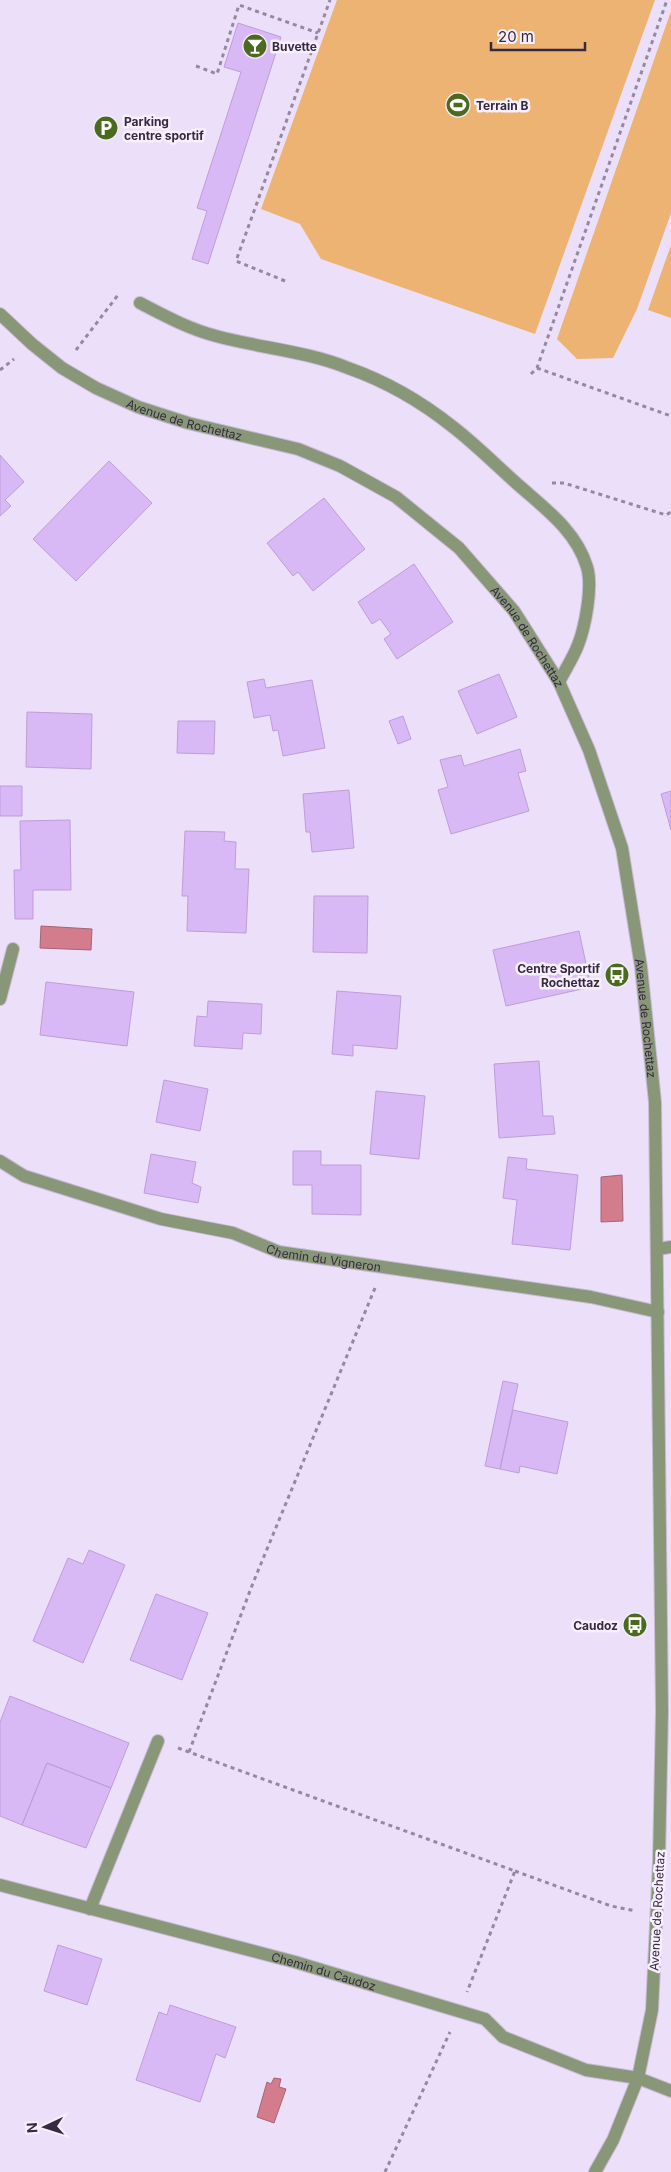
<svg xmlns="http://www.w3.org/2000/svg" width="671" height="2172" font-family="Inter,sans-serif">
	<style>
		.green { fill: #ecb373 }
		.water { fill: #d37d8c; stroke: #a46476 }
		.building { fill: #d9b8f6; stroke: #be9dda }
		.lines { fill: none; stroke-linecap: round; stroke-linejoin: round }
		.lane-casing { stroke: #c8bbd4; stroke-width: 14 }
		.street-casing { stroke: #c8bbd4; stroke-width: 14 }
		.path { stroke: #9588a1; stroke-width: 3; stroke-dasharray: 4 4; stroke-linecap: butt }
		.lane { stroke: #889778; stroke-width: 12 }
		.street { stroke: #889778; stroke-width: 12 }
		.labels { text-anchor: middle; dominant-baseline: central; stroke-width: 5; stroke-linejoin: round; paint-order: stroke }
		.poi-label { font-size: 12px; font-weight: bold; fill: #362941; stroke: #f6effc; text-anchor: start }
		.street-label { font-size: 12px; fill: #362941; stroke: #f6effc }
	</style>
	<rect width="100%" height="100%" fill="#ecdff9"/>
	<path class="green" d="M337,0H655L535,334L321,259L300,224L261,209Z
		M671,11V213L637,309L613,358L577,359L557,339Z
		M671,245V318L648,310Z"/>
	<path class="water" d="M41,926L92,929L91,950L40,948Z
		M622,1175L623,1221L601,1222V1177Z
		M274,2078L281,2079L279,2087L286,2089L274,2123L257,2117L267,2082L271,2084Z"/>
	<path class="building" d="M238,23L281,37L208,264L192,259L207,211L197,208L241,72L224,67Z
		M0,455L24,482L5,500L11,506L0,516Z
		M109,461L152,503L76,581L33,539Z
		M324,498L365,549L313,591L298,572L293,576L267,543Z
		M414,564L453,622L397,659L384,639L391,634L380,619L372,624L358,602Z
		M499,674L517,717L477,734L458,691Z
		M264,679L266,688L312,680L325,748L283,756L278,730L273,731L270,715L254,718L247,682Z
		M27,712L92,714L91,769L26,767Z
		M403,716L411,739L398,744L389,721Z
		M178,721H215L214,754L177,753Z
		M520,749L526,771L518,773L529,811L451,834L438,790L448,787L440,760L461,755L464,766Z
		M0,786H22V816H0Z
		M349,790L354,848L312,852L310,832H306L303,794Z
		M671,791V830L661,794Z
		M70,820L71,890H33V919H15L14,870H21L20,821Z
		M185,831L225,832L224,841L236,842L235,869H249L246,933L187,931L188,896H182Z
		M314,896H368L367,953L313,952Z
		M579,931L591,987L506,1006L493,950Z
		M46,982L134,992L127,1046L40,1035Z
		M337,991L401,996L397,1049L353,1045V1056L332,1054Z
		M208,1001L262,1004L261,1034L243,1033L242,1049L194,1046L197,1016L207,1017Z
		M539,1061L543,1116H553L555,1134L499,1138L494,1064Z
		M164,1080L208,1089L200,1131L156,1122Z
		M376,1091L425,1096L419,1159L370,1154Z
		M293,1151H321V1165H361V1215L312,1214V1185H293Z
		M151,1154L196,1162L192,1183L201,1187L198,1203L144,1193Z
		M508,1157L527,1159L526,1169L578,1175L570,1250L512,1244L517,1200L503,1198Z
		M503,1381L518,1384L500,1469L485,1466Z
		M513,1410L568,1422L557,1474L520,1466L519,1473L500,1469Z
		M89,1550L125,1565L83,1663L33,1641L68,1558L83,1564Z
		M156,1594L208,1613L182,1680L130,1660Z
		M10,1696L129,1743L111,1788L47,1763L22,1825L0,1816V1722Z
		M47,1763L111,1788L86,1848L22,1825Z
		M58,1945L102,1959L87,2005L44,1991Z
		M170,2005L236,2027L225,2058L216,2054L200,2102L136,2080L159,2012L167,2015Z"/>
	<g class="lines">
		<defs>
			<path id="lane" d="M140,303C165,316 189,329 216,336C260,348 306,351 348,368C385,381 423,403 453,427C475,444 495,464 515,482C543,507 576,530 587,567C593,587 585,627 578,645C573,658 565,670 559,682
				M90,1909L158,1741"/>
			<g id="street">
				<path id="s1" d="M0,314L32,344L62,368L96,388L138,407L188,423L298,449L340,466L396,497L459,548L514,611L559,682L589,750L622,848L641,967L655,1102L662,1711L659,1861L652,2010L638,2078L613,2140L595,2172"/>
				<path d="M0,999L13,949"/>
				<path id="s2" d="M0,1161L24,1176L161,1219L233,1233L279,1252L591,1297L658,1312"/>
				<path d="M658,1249L671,1247"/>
				<path id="s3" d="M0,1885L295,1962L485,2019L503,2037L586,2070L638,2078L671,2091"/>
			</g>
		</defs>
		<use href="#lane" class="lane-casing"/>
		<use href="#street" class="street-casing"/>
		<path class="path" d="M196,66L217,74L239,5L318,33
			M285,281L236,261L330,0
			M76,350L118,295
			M537,368L671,416
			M0,370L14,359
			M531,374L537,368L667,0
			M552,483H564L666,515L671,512
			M178,1748L515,1871L467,1992
			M189,1752L253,1583L375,1288
			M515,1871L611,1906L636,1911
			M385,2172L450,2032"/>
		<use href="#lane" class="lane"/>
		<use href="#street" class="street"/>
	</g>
	<defs>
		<symbol id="bar-disc" viewBox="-11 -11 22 22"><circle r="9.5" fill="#4c6a1f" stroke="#f6effc"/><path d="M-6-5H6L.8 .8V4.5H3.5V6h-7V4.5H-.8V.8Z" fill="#fff"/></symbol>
		<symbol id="stadium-disc" viewBox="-11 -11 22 22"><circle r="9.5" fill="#4c6a1f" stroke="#f6effc"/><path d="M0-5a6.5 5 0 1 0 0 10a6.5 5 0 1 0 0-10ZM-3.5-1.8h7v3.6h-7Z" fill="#fff"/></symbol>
		<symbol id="parking-disc" viewBox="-11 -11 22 22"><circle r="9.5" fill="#4c6a1f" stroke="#f6effc"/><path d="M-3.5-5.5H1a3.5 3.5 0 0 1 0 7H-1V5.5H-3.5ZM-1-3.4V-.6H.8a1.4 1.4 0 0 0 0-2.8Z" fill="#fff"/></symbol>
		<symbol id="bus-disc" viewBox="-11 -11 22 22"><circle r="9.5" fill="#4c6a1f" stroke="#f6effc"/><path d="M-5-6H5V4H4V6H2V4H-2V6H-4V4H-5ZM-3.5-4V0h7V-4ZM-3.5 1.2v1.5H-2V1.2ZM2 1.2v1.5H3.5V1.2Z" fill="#fff"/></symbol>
	</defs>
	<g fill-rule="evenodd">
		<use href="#bar-disc" x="241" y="32" width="28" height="28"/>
		<use href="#stadium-disc" x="444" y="91" width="28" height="28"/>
		<use href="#parking-disc" x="92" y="114" width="28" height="28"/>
		<use href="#bus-disc" x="603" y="961" width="28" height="28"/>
		<use href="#bus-disc" x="621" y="1611" width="28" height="28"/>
	</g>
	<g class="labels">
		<g class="poi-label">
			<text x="272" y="46">Buvette</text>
			<text x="476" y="105">Terrain B</text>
			<text x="124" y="121">Parking<tspan x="124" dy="14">centre sportif</tspan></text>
			<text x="600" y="968" text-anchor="end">Centre Sportif<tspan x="600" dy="14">Rochettaz</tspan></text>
			<text x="618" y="1625" text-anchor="end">Caudoz</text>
		</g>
		<g class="street-label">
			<text stroke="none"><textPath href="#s1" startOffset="216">Avenue de Rochettaz</textPath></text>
			<text stroke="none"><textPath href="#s1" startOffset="636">Avenue de Rochettaz</textPath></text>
			<text stroke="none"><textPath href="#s1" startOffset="1041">Avenue de Rochettaz</textPath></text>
			<text stroke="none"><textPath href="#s2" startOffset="340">Chemin du Vigneron</textPath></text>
			<text transform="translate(657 1911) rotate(-87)">Avenue de Rochettaz</text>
			<text stroke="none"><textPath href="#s3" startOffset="335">Chemin du Caudoz</textPath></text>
		</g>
	</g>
	<g transform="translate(45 2127) rotate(266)" stroke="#f6effc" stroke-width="4" paint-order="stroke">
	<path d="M0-4L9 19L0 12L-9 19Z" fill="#362941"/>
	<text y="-8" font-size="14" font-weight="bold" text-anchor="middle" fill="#362941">N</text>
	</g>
	<path d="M491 42v8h94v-8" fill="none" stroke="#362941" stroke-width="2.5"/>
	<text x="498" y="42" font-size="15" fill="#362941" stroke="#f6effc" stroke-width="4" paint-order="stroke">20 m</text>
</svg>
